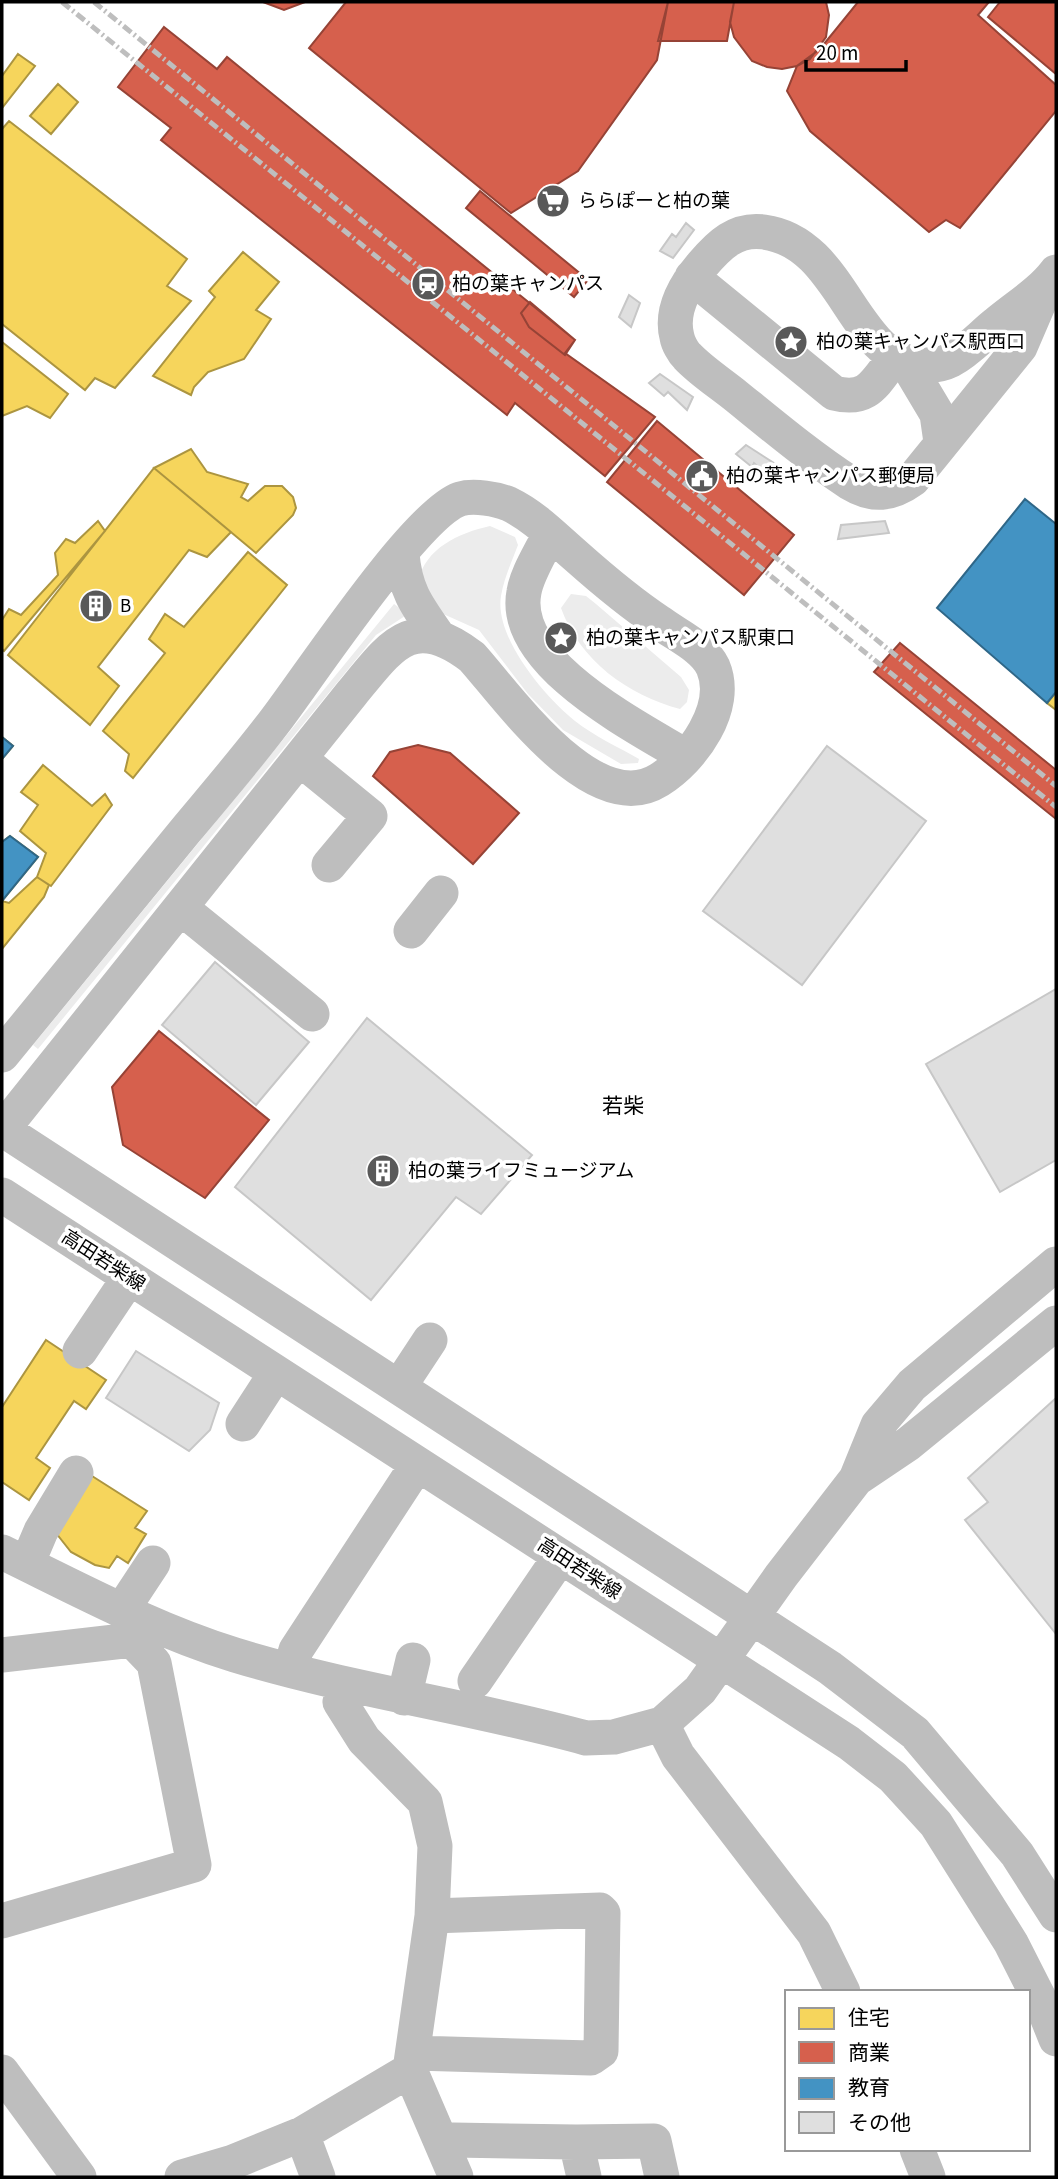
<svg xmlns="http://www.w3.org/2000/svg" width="1058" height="2179" font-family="'Source Sans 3','Noto Sans JP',sans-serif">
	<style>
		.green { fill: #ececec }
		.homes { fill: #f6d55c; stroke: #ac9540; stroke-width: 2 }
		.shops { fill: #d6604d; stroke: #964336; stroke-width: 2 }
		.schools { fill: #4393c3; stroke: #2f6788; stroke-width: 2 }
		.building { fill: #dfdfdf; stroke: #c7c7c7; stroke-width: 2 }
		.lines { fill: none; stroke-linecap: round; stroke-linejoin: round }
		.minor { stroke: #bebebe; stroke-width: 35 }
		.rail { stroke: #bebebe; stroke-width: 5; stroke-dasharray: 10 3.5 2 3.5; stroke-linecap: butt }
		.labels { text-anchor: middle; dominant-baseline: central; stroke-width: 7; stroke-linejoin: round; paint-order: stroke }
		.poi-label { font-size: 19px; fill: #000; stroke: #fff; text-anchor: start }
		.street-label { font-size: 19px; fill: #000; stroke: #fff }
		.neighbourhood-label { font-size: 21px; fill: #000; stroke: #fff }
	</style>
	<rect width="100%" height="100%" fill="#fff"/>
	<path class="green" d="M490,526L515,537L518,545C512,561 504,578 501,596C494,637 545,697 575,721C594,736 618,747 639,759L638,763L621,764L563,730L528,694L479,630L441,613L418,582C425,548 459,533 490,526Z
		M571,594L586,596L596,604L681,677L689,690L687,702L680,709C628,695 580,661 561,608Z
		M394,604L408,614L376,635L38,1049L33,1045Z"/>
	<path class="homes" d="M18,54L35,66L2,108V76Z
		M58,84L78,102L51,134L30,116Z
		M9,121L187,259L167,286L191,301L115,388L95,378L85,390L2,324V129Z
		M243,252L279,282L256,310L271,319L244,359L208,372L194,387L191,395L153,376L215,297L209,291Z
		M2,342L68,394L50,418L27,406L2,416Z
		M191,449L207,472L248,484L241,497L248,501L265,486H282L293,497L296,508L293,515L256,553L154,468Z
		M154,468L231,532L207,557L189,550L98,667L119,686L90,725L8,655Z
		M98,521L105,531L4,651L2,649V620L9,609L21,615L58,575L55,553L66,539L75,543Z
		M248,552L287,585L133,778L125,771L129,754L103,731L165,653L149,639L165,614L184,627Z
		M1056,692V710L1047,703Z
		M2,737L13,746L2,759Z
		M43,765L92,806L105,794L112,805L51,886L37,877L46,853L20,831L38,805L21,792Z
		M10,836L38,857L2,901V842Z
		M37,877L49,885L44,897L2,949V901L9,903Z
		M46,1340L106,1380L86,1409L74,1401L36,1458L50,1468L29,1500L2,1482V1407Z
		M92,1476L147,1511L135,1528L146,1534L128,1563L117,1556L109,1568L95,1565L71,1552L56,1533Z"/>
	<path class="shops" d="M263,2H305L284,10Z
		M346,2H668L657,60L578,171L511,213L309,48Z
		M668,2H734L727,41H658Z
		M734,2H826L829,15L826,37L810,59L797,66L782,69L767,67L752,61L734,37L730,22Z
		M858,2H989L978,15L1056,85V111L960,228L946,220L929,232L810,131L787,91L797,66L820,49Z
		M1000,2H1056V74L988,17Z
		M164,27L217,69L227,57L575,340L565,353L655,417L605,476L515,403L507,415L161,140L171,128L118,87Z
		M480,191L588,280L574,297L466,208Z
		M530,302L575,340L565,355L529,327L521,313Z
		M657,421L794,535L744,595L607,482Z
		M900,643L1056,770V819L874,672Z
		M418,745L450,753L519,813L473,864L373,776L390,752Z
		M159,1031L269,1120L205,1198L123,1145L112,1087Z"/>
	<path class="schools" d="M1025,499L1056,524V692L1047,703L937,608Z
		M2,737L13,746L2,759Z
		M10,836L38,857L2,901V842Z"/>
	<path class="building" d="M686,223L694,230L673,258L660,251L672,234L676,237Z
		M629,295L640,303L631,327L619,317Z
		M660,374L693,397L687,410L668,392L664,396L649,383Z
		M746,445L780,467L774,481L754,463L752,467L736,454Z
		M885,521L889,533L838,539L841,525Z
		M827,746L926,821L802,985L703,911Z
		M215,962L309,1042L256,1105L162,1025Z
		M1056,989V1160L1000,1192L926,1064Z
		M367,1018L532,1155L481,1214L456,1197L371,1300L235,1187Z
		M136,1351L219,1403L210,1430L189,1451L106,1398Z
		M1056,1398V1634L965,1520L988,1502L968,1478Z"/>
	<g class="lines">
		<path class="minor" d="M692,277L834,393C869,402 875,382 895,357
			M1048,282L1020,347L913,479C891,495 873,497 850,483C810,457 773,426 736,396C720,383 701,371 687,356C683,352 678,343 677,337C670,311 686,284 702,265C719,245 736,228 764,232C847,243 852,369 930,365C936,365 945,363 951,360C968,351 981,336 996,324C1016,307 1040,293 1056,272
			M906,362L937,414L941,442
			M550,533C542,551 527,573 524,592C510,663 636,726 685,756
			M402,554C405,591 417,606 438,636
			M300,759L370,816L329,865
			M181,908L312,1014
			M411,931L441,893
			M2,1055C63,980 124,905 186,830C216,794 247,758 275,721C308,678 416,514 460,499C474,495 497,499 509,504C534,516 555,538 576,556C603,580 629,602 659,622C676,635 704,647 713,667C730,707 693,759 659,780C594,821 508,697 472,657C412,611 391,646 352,693L2,1130
			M2,1129L830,1668L915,1733L1017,1854L1056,1915
			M2,1195L849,1743L893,1777L936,1824L1011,1943L1042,2004L1056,2039
			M80,1351L129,1278
			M399,1387L430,1340
			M243,1424L276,1373
			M856,1479L908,1444L1056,1323
			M2,1552C78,1589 154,1630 235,1655C350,1690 469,1706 586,1738L614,1737L662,1724L700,1690L781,1576L856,1479L878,1425L912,1385L1056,1264
			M27,1564L41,1531L76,1473
			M122,1610L153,1563
			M2,1655L132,1640L141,1619
			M290,1670L296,1650L417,1465
			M475,1681L560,1557
			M345,1685L340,1702L364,1740L425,1802L435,1846L432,1916L410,2070L456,2177
			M404,1698L413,1660
			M662,1724L678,1756L814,1933L843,1992
			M2,1921L194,1865L154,1663L132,1640
			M414,2053L591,2058L601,2051L603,1913L600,1910L432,1916
			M2,2072L79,2177
			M302,2134L318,2177
			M576,2142L654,2141L662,2177
			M442,2144L453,2140L576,2142L584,2177
			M917,2149L928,2177
			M182,2177L233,2162L302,2134L410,2070"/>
		<path class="rail" d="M62,2L1056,807
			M94,2L1056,786"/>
	</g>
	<defs>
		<symbol id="supermarket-disc" viewBox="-11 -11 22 22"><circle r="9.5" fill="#595959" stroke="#fff"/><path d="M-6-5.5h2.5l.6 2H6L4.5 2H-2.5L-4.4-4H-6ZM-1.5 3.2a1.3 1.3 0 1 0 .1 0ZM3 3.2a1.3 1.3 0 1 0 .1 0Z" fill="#fff"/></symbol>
		<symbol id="station-disc" viewBox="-11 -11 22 22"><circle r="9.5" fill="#595959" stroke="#fff"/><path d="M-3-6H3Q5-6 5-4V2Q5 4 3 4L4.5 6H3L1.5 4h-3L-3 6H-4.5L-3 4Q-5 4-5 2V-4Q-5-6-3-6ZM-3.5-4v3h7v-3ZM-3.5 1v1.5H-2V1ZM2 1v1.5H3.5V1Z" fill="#fff"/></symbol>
		<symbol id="sight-disc" viewBox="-11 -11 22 22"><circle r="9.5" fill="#595959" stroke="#fff"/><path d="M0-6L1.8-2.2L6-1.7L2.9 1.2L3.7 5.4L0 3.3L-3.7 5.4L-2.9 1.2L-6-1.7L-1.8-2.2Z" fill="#fff"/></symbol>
		<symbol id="civic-disc" viewBox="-11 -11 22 22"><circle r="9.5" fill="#595959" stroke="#fff"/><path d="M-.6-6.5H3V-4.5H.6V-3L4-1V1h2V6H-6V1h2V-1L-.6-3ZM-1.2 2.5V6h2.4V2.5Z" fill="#fff"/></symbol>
		<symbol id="building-disc" viewBox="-11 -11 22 22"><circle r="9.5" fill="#595959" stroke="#fff"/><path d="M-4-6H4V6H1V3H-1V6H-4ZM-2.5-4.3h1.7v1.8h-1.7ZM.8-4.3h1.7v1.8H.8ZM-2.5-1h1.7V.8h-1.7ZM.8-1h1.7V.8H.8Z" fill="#fff"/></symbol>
	</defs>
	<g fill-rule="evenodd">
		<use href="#supermarket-disc" x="534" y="182" width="38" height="38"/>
		<use href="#station-disc" x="409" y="265" width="38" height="38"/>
		<use href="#sight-disc" x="772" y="323" width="38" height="38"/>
		<use href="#civic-disc" x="683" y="457" width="38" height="38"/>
		<use href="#building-disc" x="77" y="587" width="38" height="38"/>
		<use href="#sight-disc" x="542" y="619" width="38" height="38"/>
		<use href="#building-disc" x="364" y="1152" width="38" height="38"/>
	</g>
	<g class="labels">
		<g class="poi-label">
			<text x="578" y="201">ららぽーと柏の葉</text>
			<text x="452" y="284">柏の葉キャンパス</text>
			<text x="816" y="342">柏の葉キャンパス駅西口</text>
			<text x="726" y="476">柏の葉キャンパス郵便局</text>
			<text x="120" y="606">B</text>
			<text x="586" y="638">柏の葉キャンパス駅東口</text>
			<text x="408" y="1171">柏の葉ライフミュージアム</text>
		</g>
		<g class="street-label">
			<text transform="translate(103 1261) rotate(33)">高田若柴線</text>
			<text transform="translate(579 1569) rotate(33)">高田若柴線</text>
		</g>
		<g class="neighbourhood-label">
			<text x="623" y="1106">若柴</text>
		</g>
	</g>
	<rect width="1058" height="2179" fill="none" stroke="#000000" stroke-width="7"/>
	<rect x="785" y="1990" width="245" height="161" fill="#ffffff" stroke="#999999" stroke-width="2"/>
	<rect x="799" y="2008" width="35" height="21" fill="#f6d55c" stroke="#999999" stroke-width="2"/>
	<text x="848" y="2025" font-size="21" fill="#000000">住宅</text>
	<rect x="799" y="2042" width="35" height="21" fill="#d6604d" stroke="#999999" stroke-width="2"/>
	<text x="848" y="2060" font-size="21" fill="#000000">商業</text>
	<rect x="799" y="2078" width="35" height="21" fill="#4393c3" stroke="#999999" stroke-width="2"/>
	<text x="848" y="2095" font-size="21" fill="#000000">教育</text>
	<rect x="799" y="2112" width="35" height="21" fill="#dfdfdf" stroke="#999999" stroke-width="2"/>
	<text x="848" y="2130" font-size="21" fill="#000000">その他</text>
	<path d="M806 60v10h100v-10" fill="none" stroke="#000000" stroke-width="3.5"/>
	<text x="816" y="60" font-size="21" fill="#000000" stroke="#ffffff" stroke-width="5" paint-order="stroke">20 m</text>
</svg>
